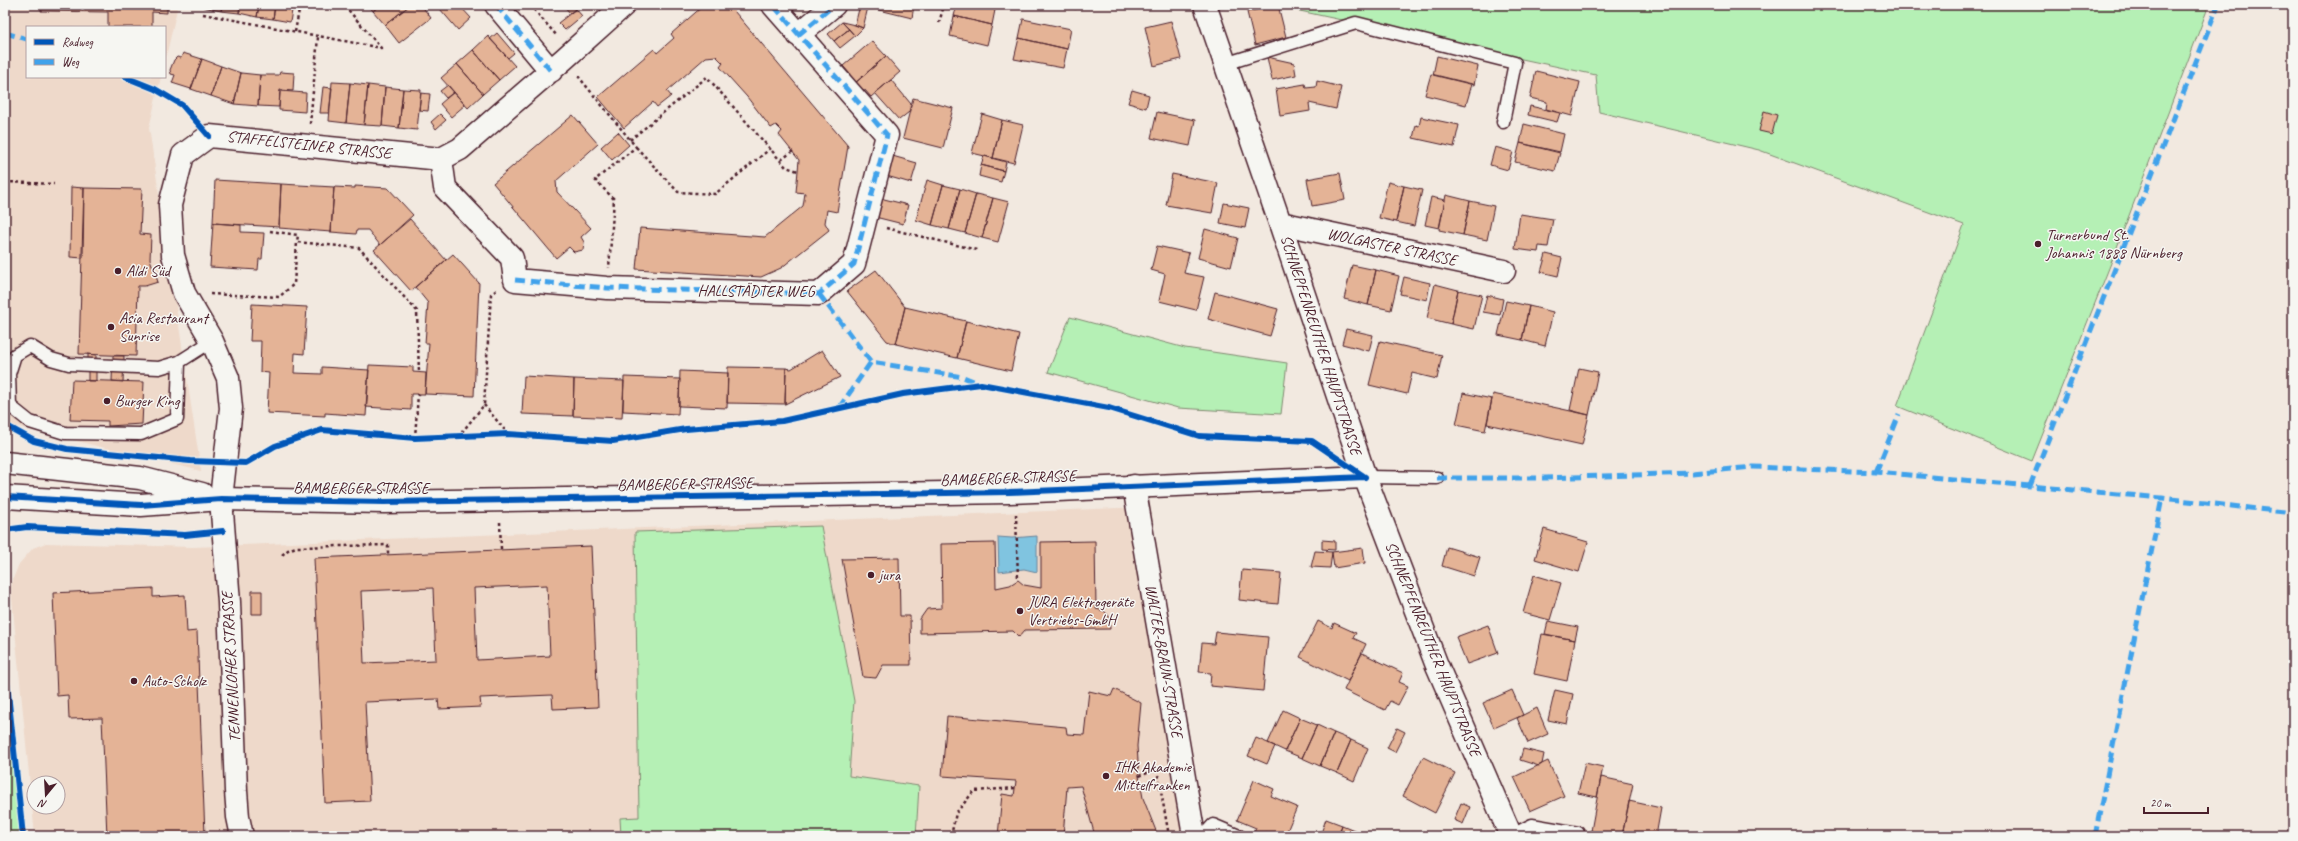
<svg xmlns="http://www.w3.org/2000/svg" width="2298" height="841" font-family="Caveat,sans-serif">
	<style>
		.built { fill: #eed9ca; fill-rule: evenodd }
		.green { fill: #b5f0b5; stroke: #808870 }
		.water { fill: #80c4e0; stroke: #6a8298 }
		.building { fill: #e4b396; stroke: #4a1f2b; fill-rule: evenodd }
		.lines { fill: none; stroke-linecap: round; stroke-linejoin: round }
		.service-casing { stroke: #4a1f2b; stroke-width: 15 }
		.minor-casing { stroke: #4a1f2b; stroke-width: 25 }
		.tertiary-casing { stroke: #4a1f2b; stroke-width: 25 }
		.path { stroke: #4a1f2b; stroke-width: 2.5; stroke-dasharray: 3 3; stroke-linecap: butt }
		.service { stroke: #f6f6f2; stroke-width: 12 }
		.minor { stroke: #f6f6f2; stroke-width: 22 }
		.tertiary { stroke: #f6f6f2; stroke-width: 22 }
		.quiet { stroke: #40a2eb; stroke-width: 5; stroke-dasharray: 10 5; stroke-linecap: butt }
		.cycleway-casing { stroke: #f6f6f2; stroke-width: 8 }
		.cycleway { stroke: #0057b8; stroke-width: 6 }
		.poi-dot { fill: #4a1f2b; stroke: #f6f6f2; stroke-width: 1.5 }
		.labels { text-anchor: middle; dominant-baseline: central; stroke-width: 3; stroke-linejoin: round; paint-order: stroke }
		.street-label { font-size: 16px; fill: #4a1f2b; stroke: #f6f6f2 }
		.poi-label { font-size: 16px; fill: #4a1f2b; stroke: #f6f6f2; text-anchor: start }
	</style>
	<rect width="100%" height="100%" fill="#f2e9e0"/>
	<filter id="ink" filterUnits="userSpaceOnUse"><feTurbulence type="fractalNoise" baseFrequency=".025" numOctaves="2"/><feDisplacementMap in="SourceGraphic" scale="8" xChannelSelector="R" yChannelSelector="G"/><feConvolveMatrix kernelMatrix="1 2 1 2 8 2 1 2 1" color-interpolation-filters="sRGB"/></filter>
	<g filter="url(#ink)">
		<path class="built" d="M5,5H178L165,61V27H27V77H161L149,128L201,471L6,424Z
			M1142,507L1203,836H916L919,786L849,776L854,701L635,532L639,817L620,818L621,836H35L11,589L12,581L19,564L33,548L46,543L193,547ZM34,783H58V807H34Z"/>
		<path class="green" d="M1286,5H2209L2111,263L2032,461L1897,406L1964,225L1759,150L1599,112L1596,75L1286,8Z
			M1070,317L1185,348L1287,363L1281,414L1178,408L1048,372Z
			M821,526L854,701L849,776L919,786L916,836H621L620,818L639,817L635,532Z
			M5,690L20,836H5Z"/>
		<path class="water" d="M1037,536V572L1024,569L999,572L998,537L1012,538Z"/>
		<path class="building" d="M42,5H167V13L152,12V27H108V12L41,11Z
			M203,5H222L221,11L203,7Z
			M222,5H240L239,13L221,11Z
			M240,5H259L257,17L239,13Z
			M259,5H275L273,19L257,17Z
			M275,5H293L290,22L273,19Z
			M368,5H380L373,11Z
			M380,5H410L385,25L373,11Z
			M410,5H421L431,18L399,43L385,25Z
			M445,5H459L471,18L458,30L440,9Z
			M563,5H580L570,13Z
			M704,5H729L848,146L837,212L827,210L825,223L829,230L781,268L761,277L636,269L640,228L765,237L803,206L805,193L796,192L799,160L779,135L782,131L776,125L771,128L747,97L720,67L723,63L716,56L706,57L667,91L671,96L657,107L653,102L624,128L598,97L654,49L657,53L674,38L671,34Z
			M860,5L868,7L863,28L855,25Z
			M872,5H914L912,18L871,8Z
			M957,5H996L992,25L954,16Z
			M1056,5H1077L1076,9Z
			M1278,5L1286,37L1255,45L1247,12Z
			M576,9L582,16L565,30L558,23Z
			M954,16L992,25L987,45L950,36Z
			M1023,19L1071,29L1067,49L1019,38Z
			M1171,21L1181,59L1154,66L1145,27Z
			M842,22L849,29L834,41L828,34Z
			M842,22L855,25L863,28L855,36Z
			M849,29L855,36L840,48L834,41Z
			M497,33L514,53L508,58L490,39Z
			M488,36L515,66L499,80L473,50Z
			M1019,38L1067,49L1063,68L1014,59Z
			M872,41L886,56L854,84L847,76L850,74L843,66Z
			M473,50L499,80L483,94L457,64Z
			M183,53L202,59L191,89L172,83L175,75L171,74L170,70L174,60L177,57L181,58Z
			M886,56L900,72L871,97L864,89L862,92L854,84Z
			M1437,56L1478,66L1474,85L1433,75Z
			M1267,57L1294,63L1296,75L1272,80Z
			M202,59L221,66L211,96L191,89Z
			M457,64L483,94L468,108L441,78Z
			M221,66L241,73L234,104L211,96Z
			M1536,71L1580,82L1572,116L1546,109L1547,102L1530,98Z
			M280,72L294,73L293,91L280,90L279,107L258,106L260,75H279Z
			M241,73L260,75L258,106L234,104Z
			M1431,74L1472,84L1466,105L1425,95Z
			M891,80L911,104L909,112L899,120L875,93Z
			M1317,81L1341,87L1336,109L1309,103L1310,111L1280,116L1276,89L1305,84L1306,88L1316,87Z
			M332,82L350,83L346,123L329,121Z
			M350,83L368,85L364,125L346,123Z
			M368,85L385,87L382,126L364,125Z
			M448,85L454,92L446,98L440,91Z
			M323,87L332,88L329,113H320Z
			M385,87L403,89L399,128L382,126Z
			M403,89L421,90L417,130L399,128Z
			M1132,90L1149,95L1146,108L1128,103Z
			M280,91L306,93L305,112L279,110Z
			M454,92L465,105L451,117L440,104Z
			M421,93L430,94L428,111L419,110Z
			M913,98L953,108L943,148L903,138Z
			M1530,106L1560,113L1557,122L1528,115Z
			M1764,111L1777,115L1772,134L1759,131Z
			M1157,112L1195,120L1190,146L1151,138Z
			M440,114L446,120L436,129L431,122Z
			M982,114L1002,120L993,158L972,153Z
			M573,115L598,144L556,181L557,192L591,228L581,237L584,242L583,250L574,252L569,247L556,258L493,183Z
			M1421,117L1459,125L1454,147L1413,138L1416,125L1419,126Z
			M1002,120L1023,125L1014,163L993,158Z
			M1524,124L1564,134L1560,152L1520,143Z
			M618,132L629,145L612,160L601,147Z
			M1520,143L1560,153L1555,171L1515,162Z
			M1495,147L1513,152L1508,170L1490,165Z
			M889,155L917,163L911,183L883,175Z
			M984,156L1006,162L1004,171L981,165Z
			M981,165L1004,171L1001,182L979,176Z
			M1340,173L1345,200L1312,206L1307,179Z
			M1172,174L1218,183L1212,213L1166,205Z
			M215,180L281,184L279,227L213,223Z
			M927,180L943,185L932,225L916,220Z
			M1388,182L1404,186L1396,222L1379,218Z
			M281,184L334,187L331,232L279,228Z
			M943,185L960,189L949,229L932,225Z
			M355,186L388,188L413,215L380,245L368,230H357L356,234L331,232L334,187L355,188Z
			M1404,186L1422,190L1414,226L1396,222Z
			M71,187L84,188L83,258L70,257Z
			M84,188L142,189L140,234L151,235L150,259L158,282L145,286H138L136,356L79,354Z
			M960,189L976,194L965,233L949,229Z
			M976,194L993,198L982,238L965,233Z
			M1446,195L1470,201L1463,235L1439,230Z
			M876,197L908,205L903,224L871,216Z
			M1431,197L1445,200L1439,228L1425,225Z
			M993,198L1009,202L998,242L982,238Z
			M1470,201L1494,206L1487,240L1463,235Z
			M1224,203L1249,208L1245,228L1220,223Z
			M1520,214L1553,219L1548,247L1539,246L1538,252L1515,249Z
			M410,219L446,260L411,291L374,250Z
			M213,223L241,225V232L264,233L262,259H259L258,270L210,267Z
			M1205,229L1238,238L1231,267L1198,258Z
			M1157,246L1189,253L1184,273L1204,277L1196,310L1159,301L1165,274L1151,270Z
			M453,254L479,283L474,396L425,394L429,343H425L428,303L415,287Z
			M1546,254L1562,258L1558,276L1541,272Z
			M1352,265L1376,270L1368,305L1344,299Z
			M876,270L905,307L896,344L887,341L847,291Z
			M1376,270L1399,276L1391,310L1368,305Z
			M1404,277L1430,283L1427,300L1400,294Z
			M1435,284L1458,290L1451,324L1427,318Z
			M1458,290L1482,295L1474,329L1451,324Z
			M1215,292L1278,309L1270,336L1208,319Z
			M1487,295L1503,299L1500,315L1483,312Z
			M1506,301L1529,306L1522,340L1498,335Z
			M252,304L307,307L304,354L295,353L294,373L322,374V367L369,370L366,416L325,413V416L267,413L269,373L260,372L261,341H250Z
			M1529,306L1553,312L1545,346L1522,340Z
			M905,307L966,321L957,358L896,344Z
			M966,321L1019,334L1011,371L957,358Z
			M1346,329L1373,335L1369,351L1342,344Z
			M1380,341L1442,355L1437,379L1412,373L1407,394L1369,385Z
			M822,350L840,377L785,404L786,368L791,369Z
			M88,354L96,355V381H88Z
			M113,356H124L123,382L112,381Z
			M369,365L413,367V372L426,373L425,394H411V410L366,407Z
			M728,367L786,368L785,404L727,403Z
			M1579,368L1598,372L1589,415L1570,410Z
			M680,371L728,373L727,408L679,406Z
			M524,376L574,379L573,416L522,414Z
			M624,377L680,379L678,414L623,411Z
			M574,379L624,381L622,418L573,416Z
			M72,380L144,382L142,424L108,426V421L70,420Z
			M1463,393L1492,399L1485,431L1456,425Z
			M1493,394L1589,415L1582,445L1487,424Z
			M1544,529L1588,542L1579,572L1535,559Z
			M1322,540L1335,541V550L1322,549Z
			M1095,541L1096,609L1104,611L1109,616L1110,629L1025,630L1019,637L1013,631L920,633V619L927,609L942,608L941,544L995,543L996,588L1010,585L1018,580L1024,585L1041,588V542Z
			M591,546L598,707L553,709L552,695L480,698L481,707L439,709L438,699L365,702L370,801L325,803L314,558ZM547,585L550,656L477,660L474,588ZM433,588L436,660L364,663L361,591Z
			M1447,547L1480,557L1474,576L1442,566Z
			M1363,548L1365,563L1334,568L1332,552Z
			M1315,551L1332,552L1330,568L1311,567Z
			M899,558L900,616H910L911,665H883L876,678L863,677L842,559Z
			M1242,570L1281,573L1278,604L1239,600Z
			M1534,575L1561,583L1550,620L1523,613Z
			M153,588V597L185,595L187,632L197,631L205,836H107L102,718L69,719L68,695L57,696L53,593Z
			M252,591H262V614H252Z
			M1318,621L1332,628L1334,623L1356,633L1353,638L1366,644L1348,681L1300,657Z
			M1548,621L1578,627L1575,640L1545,634Z
			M1488,625L1498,653L1467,664L1456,637Z
			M1216,632L1268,637L1263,691L1210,686L1211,673L1199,672L1202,643L1214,644Z
			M1542,634L1575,640L1567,681L1534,674Z
			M1362,653L1403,673L1399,682L1408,686L1398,705L1390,701L1385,710L1344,690Z
			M1114,689L1141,703L1137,746L1139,776L1143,798L1158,836H1095L1081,786L1067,787L1063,836H998L1002,794L1014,796L1016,781L942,776L947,716L1066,727L1067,734L1084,735L1089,691L1111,696Z
			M1512,690L1523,715L1494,728L1483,703Z
			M1555,690L1573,694L1567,724L1548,720Z
			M1537,708L1548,734L1528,743L1517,718Z
			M1283,710L1300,718L1285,751L1268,743Z
			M1300,718L1317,725L1302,758L1285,751Z
			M1317,725L1334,733L1320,766L1302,758Z
			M1397,728L1405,732L1395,752L1387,748Z
			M1334,733L1351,740L1337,773L1320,766Z
			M1256,738L1275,746L1267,764L1248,756Z
			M1351,740L1368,748L1354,781L1337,773Z
			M1523,749L1544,754L1542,764L1539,766L1520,760Z
			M1423,757L1455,773L1435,813L1403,796Z
			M1548,761L1564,796L1530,811L1514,777Z
			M1585,763L1603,767L1597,797L1578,793Z
			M1601,777L1633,784L1622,836L1591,831Z
			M1254,780L1274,789L1271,796L1297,807L1285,836H1275L1266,832L1264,836H1256L1253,835L1256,828L1237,820Z
			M1629,801L1661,808L1656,836H1622Z
			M1461,803L1470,807L1463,824L1454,820Z
			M1326,819L1342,825L1338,836H1320Z
			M1342,825L1359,832L1358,836H1338Z"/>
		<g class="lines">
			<defs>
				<path id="service" d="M1225,64L1356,23L1515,63L1503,122
					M179,362L177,419L141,434L65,433L30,422L10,406L9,374L15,355L30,346L51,359L69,364L159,368L179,362L212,341
					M1365,477L1437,478
					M1203,836L1213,825L1239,836
					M1510,836L1532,825L1578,833"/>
				<path id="minor" d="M496,5L551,71
					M1205,5L1280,223L1365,477L1436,663L1511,836
					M798,35L834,5
					M441,159L445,188L512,258L515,280L607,288L819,294L854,264L887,135L773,5
					M1280,223L1504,271
					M1134,486L1194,836
					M242,836L238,817L236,791L229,602L221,499L231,408L228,378L212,341L184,293L173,255L170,205L183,155L209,136L441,159L460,149L564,59L624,5"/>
				<path id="tertiary" d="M5,463L140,478L202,494
					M5,497L141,505L221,499L384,502L1009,492L1365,477"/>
			</defs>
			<use href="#service" class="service-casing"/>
			<use href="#minor" class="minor-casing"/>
			<use href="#tertiary" class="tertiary-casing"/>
			<path class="path" d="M530,5L557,36
				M203,14L381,48L344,5
				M939,23L944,5
				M295,32L300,5
				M578,76L636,147L595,180L614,199L609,268
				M310,124L318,37
				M630,140L707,77L786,167L798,171
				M636,147L678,192L715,194L771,148
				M781,160L793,151
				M5,182L54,184
				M886,228L977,250
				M270,231L298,235L297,242
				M210,294L279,297L294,284L297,242L359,248L417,311L419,373
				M484,405L508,434
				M458,437L484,405L491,294L497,290
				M415,438L418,394
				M1016,514L1018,580
				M500,522L501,549
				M282,555L288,550L296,547L388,545V555
				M1157,769L1169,836
				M1139,776L1159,769
				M951,836L956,813L974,791L1015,788"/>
			<use href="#service" class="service"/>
			<use href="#minor" class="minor"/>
			<use href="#tertiary" class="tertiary"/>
			<path class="quiet" d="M496,5L551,71
				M5,33L27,39
				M798,35L834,5
				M515,280L607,288L819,294L854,264L887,135L773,5
				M819,294L871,362L963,377L978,383
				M839,408L871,362
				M1876,472L1899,415
				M1437,478H1546L1692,473L1753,467L1876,472L2162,498L2293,513
				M2030,486L2218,5
				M2095,836L2162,498"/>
			<defs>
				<path id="cycleway" d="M125,77L155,89L182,105L209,136
					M5,425L34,441L67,449L190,461L246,463L275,446L322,430L415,438L508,434L613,441L686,429L782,421L903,394L981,384L1109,408L1199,436L1312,441L1365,477
					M5,497L141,505L221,499L384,502L1009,492L1365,477
					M5,530L27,527L185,535L223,531
					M5,664L23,836"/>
			</defs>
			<use href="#cycleway" class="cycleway-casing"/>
			<use href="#cycleway" class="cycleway"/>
		</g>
	</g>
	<g class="poi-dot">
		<circle cx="2038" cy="244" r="4"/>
		<circle cx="118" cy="271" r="4"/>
		<circle cx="111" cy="327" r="4"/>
		<circle cx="107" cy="401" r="4"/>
		<circle cx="871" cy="575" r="4"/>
		<circle cx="1020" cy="611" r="4"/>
		<circle cx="134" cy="681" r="4"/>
		<circle cx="1106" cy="776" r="4"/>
	</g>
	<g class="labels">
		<g class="street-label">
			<text transform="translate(309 145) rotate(6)">STAFFELSTEINER STRASSE</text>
			<text transform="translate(1392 247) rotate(12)">WOLGASTER STRASSE</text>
			<text x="756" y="291">HALLSTÄDTER WEG</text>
			<text transform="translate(1321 345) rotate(72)">SCHNEPFENREUTHER HAUPTSTRASSE</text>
			<text transform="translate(1008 478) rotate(-2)">BAMBERGER STRASSE</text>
			<text transform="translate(685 484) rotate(-1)">BAMBERGER STRASSE</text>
			<text x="361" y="488">BAMBERGER STRASSE</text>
			<text transform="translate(1433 649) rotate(68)">SCHNEPFENREUTHER HAUPTSTRASSE</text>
			<text transform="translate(1164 661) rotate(80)">WALTER-BRAUN-STRASSE</text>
			<text transform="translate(231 667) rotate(-93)">TENNENLOHER STRASSE</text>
		</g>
		<g class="poi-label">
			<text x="2046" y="235">Turnerbund St.<tspan x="2046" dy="18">Johannis 1888 Nürnberg</tspan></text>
			<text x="126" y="271">Aldi Süd</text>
			<text x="119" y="318">Asia Restaurant<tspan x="119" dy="18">Sunrise</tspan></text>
			<text x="115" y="401">Burger King</text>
			<text x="879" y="575">jura</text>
			<text x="1028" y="602">JURA Elektrogeräte<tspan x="1028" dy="18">Vertriebs-GmbH</tspan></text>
			<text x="142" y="681">Auto-Scholz</text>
			<text x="1114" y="767">IHK Akademie<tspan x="1114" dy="18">Mittelfranken</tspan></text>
		</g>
	</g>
	<rect width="2298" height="841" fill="none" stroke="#f6f6f2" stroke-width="20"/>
	<rect x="10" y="10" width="2278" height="821" fill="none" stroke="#4a1f2b" stroke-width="1.5" filter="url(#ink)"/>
	<rect x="26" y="26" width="140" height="52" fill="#f6f6f2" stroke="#b1a0a2"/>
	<rect x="34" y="39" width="20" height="6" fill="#0057b8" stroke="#b1a0a2"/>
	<text x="62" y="46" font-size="12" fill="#4a1f2b">Radweg</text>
	<rect x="34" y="59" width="20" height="6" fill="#40a2eb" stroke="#b1a0a2"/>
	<text x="62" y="66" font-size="12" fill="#4a1f2b">Weg</text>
	<g transform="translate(46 795) rotate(198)"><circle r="19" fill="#f6f6f2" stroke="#b1a0a2"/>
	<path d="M0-3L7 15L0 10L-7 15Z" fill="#4a1f2b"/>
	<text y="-6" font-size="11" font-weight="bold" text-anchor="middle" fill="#4a1f2b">N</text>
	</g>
	<path d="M2144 807v6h64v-6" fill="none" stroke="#4a1f2b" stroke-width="2"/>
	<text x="2150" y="807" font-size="12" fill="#4a1f2b" stroke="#f6f6f2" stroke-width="3" paint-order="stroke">20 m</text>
</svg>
